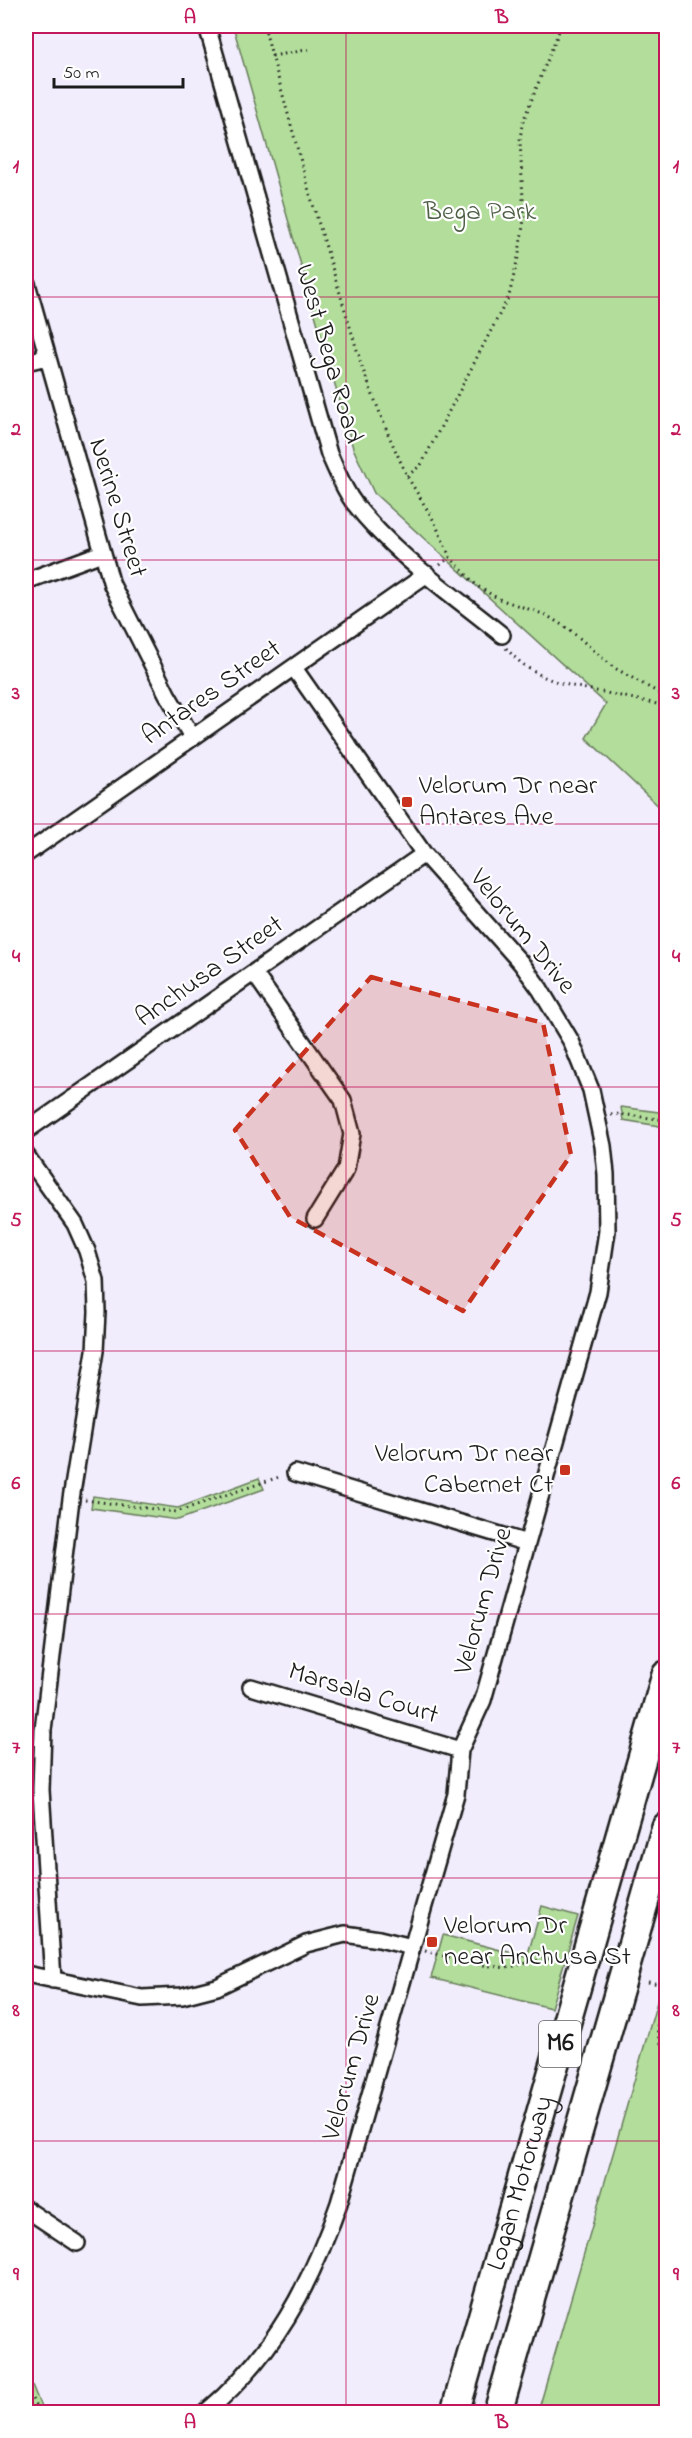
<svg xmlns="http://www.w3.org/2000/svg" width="692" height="2438" font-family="'Indie Flower',sans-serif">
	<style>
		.green { fill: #b2dd9b; stroke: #677c5c; stroke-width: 1.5 }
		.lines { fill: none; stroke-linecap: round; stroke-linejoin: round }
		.minor-casing { stroke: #1c1c1c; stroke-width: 20 }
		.motorway-casing { stroke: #1c1c1c; stroke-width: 32 }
		.path { stroke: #1c1c1c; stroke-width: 3; stroke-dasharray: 1.5 4.5; stroke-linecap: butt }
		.minor { stroke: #fff; stroke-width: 15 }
		.motorway { stroke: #fff; stroke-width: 27 }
		.marked { fill: #c8321e; fill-opacity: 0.2; stroke: #c8321e; stroke-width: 4.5; stroke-dasharray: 12 8; stroke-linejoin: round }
		.grid { fill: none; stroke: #c2185b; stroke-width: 1.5; stroke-opacity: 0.55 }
		.poi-dot { fill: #c8321e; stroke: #fff; stroke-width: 2 }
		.labels { text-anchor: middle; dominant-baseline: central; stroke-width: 4.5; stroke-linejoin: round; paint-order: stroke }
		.shield { fill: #fff; stroke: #606060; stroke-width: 1.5 }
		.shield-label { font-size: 26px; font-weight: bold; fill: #1c1c1c }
		.park-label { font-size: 27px; fill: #506048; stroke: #fff }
		.street-label { font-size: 27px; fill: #1c1c1c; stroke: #fff }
		.poi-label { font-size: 27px; fill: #1c1c1c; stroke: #fff; text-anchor: start }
		.neatline { fill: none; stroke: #c2185b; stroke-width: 2 }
		.grid-label { font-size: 20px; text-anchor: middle; font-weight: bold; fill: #c2185b }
	</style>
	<rect width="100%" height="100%" fill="#f2edfc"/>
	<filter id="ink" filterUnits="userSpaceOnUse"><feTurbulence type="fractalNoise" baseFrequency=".0167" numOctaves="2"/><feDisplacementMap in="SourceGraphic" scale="12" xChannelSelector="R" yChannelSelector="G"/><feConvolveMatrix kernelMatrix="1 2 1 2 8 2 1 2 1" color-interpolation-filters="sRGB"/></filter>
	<g filter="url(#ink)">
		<path class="green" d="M233,26H666V813L586,738L606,704L374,493L353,448Z
			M621,1107L666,1113V1127L623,1120Z
			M259,1478L264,1489L178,1520L91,1508L93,1496L178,1508Z
			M542,1906L578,1916L551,2008L431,1978L443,1935L527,1957Z
			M666,1971V2412H538Z
			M26,2380L32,2385L43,2412H33L26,2394Z"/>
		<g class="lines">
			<defs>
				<path id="minor" d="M207,26L329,454C337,471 343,488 354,503C394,555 452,594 502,635
					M26,280L112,585L167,694L192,737
					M26,362L47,357
					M26,581L102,553
					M26,854L427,574
					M254,973L343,1100L352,1134L346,1169L315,1219
					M26,1131L424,854
					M26,1155L75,1224L87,1251L96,1281L97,1312L95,1351L71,1499L43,1730L41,1790L53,1980
					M295,1473L527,1543
					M251,1687L460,1750
					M26,1974L142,1998L182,1996L217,1987L306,1944L345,1934L379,1939L412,1947
					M26,2209L77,2243
					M206,2412C274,2355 310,2286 339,2203L456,1794L460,1750L483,1700L598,1292L607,1231L606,1174L603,1146L591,1090L571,1041L540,989L521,963L424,854L294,668"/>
				<g id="motorway">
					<path id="s1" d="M455,2412L666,1675"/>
					<path d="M498,2412L666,1827"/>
				</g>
			</defs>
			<use href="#minor" class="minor-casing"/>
			<use href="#motorway" class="motorway-casing"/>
			<path class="path" d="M264,26L309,191L363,370L389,436L407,476L434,521L450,557L477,586L499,599L546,615L570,630L613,667L666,697
				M272,56L312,49
				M407,476L421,465L509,296L519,253L524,219L520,140L522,124L561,26
				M440,565L450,557
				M506,648C536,683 569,685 611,694C630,698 648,702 666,706
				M611,1115L620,1114L666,1120
				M85,1500L176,1512L282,1476
				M425,1951L476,1964L506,1968L543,1959H562
				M648,1982L666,1985
				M666,1996C657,2019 652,2031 666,2052
				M26,2389L29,2392L38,2412"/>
			<use href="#minor" class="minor"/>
			<use href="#motorway" class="motorway"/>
		</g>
	</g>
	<path class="marked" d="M371,977L543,1023L571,1155L463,1311L290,1217L235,1130Z"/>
	<path class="grid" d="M346,26V2412M26,297H666M26,560H666M26,824H666M26,1087H666M26,1351H666M26,1614H666M26,1878H666M26,2141H666"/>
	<g class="poi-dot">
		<rect x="401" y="796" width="12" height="12" rx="3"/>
		<rect x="559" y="1464" width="12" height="12" rx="3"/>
		<rect x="426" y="1936" width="12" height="12" rx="3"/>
	</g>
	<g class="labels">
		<rect class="shield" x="539" y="2021" width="42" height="46" rx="4.5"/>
		<g class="shield-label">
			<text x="560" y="2044">M6</text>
		</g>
		<g class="park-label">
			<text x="480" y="212">Bega Park</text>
		</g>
		<g class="street-label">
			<text transform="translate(328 354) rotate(74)">West Bega Road</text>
			<text transform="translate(117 508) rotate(73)">Nerine Street</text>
			<text transform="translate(212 693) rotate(-35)">Antares Street</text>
			<text transform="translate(522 932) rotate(51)">Velorum Drive</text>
			<text transform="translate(210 972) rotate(-35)">Anchusa Street</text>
			<text transform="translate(484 1601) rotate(-74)">Velorum Drive</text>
			<text transform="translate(363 1694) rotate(17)">Marsala Court</text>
			<text transform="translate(352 2067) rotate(-74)">Velorum Drive</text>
			<text stroke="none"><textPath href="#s1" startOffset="238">Logan Motorway</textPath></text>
		</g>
		<g class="poi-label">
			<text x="419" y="786">Velorum Dr near<tspan x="419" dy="31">Antares Ave</tspan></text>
			<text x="553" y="1454" text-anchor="end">Velorum Dr near<tspan x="553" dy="31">Cabernet Ct</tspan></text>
			<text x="444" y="1926">Velorum Dr<tspan x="444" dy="31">near Anchusa St</tspan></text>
		</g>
	</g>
	<rect width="692" height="2438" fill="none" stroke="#fff" stroke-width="66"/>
	<path d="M54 78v9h129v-9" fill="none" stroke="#1c1c1c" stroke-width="3"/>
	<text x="63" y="78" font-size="18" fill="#1c1c1c" stroke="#ffffff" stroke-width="4.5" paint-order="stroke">50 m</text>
	<rect x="33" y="33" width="626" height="2372" class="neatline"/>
	<g class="grid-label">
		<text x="190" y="23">A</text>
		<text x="502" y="23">B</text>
		<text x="16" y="172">1</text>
		<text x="676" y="172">1</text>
		<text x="16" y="435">2</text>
		<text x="676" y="435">2</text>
		<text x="16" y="699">3</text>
		<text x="676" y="699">3</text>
		<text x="16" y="962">4</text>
		<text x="676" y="962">4</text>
		<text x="16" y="1226">5</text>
		<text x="676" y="1226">5</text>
		<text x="16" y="1489">6</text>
		<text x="676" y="1489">6</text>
		<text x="16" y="1753">7</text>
		<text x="676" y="1753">7</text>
		<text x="16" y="2016">8</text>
		<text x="676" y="2016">8</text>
		<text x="16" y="2280">9</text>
		<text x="676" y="2280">9</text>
		<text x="190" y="2428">A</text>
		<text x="502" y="2428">B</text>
	</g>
</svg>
